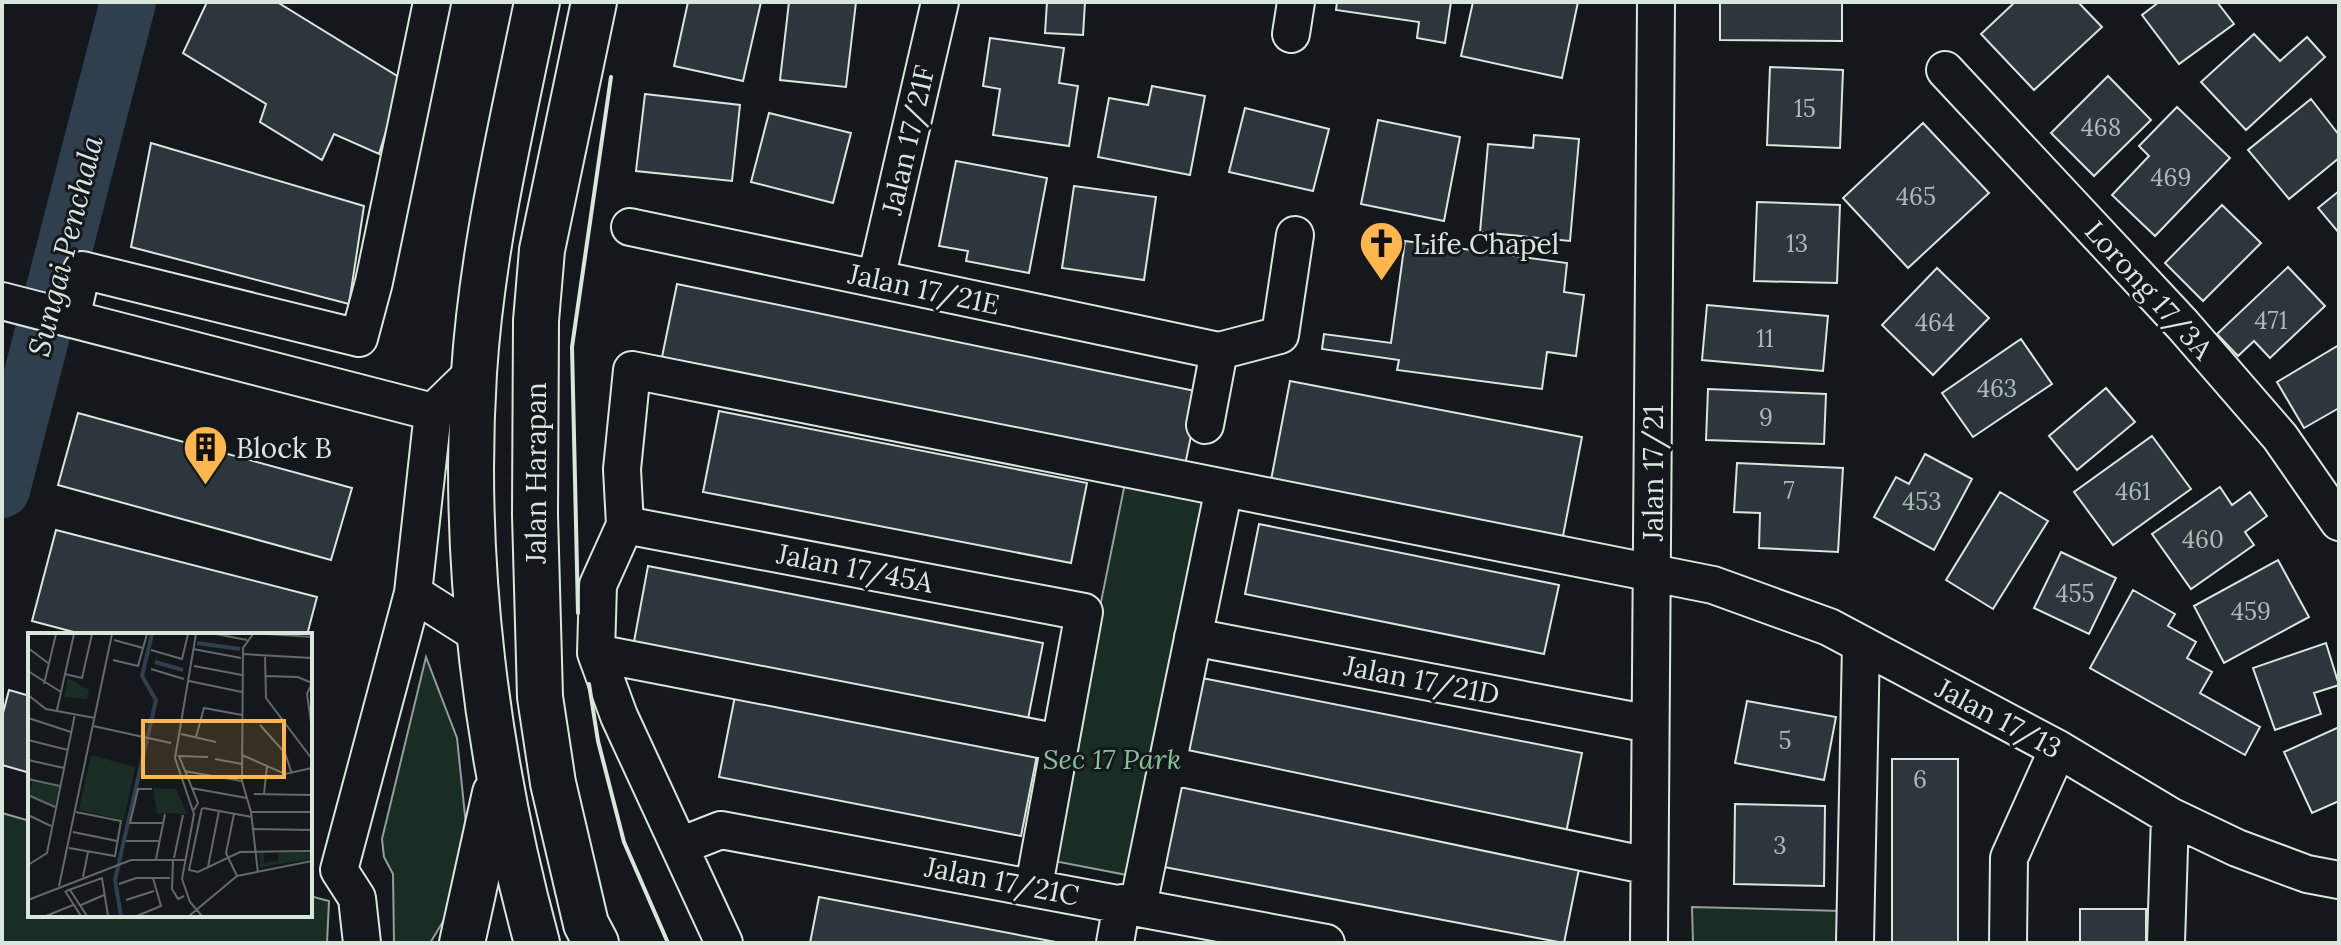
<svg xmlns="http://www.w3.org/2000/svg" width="2341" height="945" font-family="Lora,serif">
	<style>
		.green { fill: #1a2d24; stroke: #939e99; stroke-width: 2 }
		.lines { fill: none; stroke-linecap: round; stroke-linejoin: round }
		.river { stroke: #2f3f4d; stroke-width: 56 }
		.building { fill: #2c363c; stroke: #d8e6dc; stroke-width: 2 }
		.minor-casing { stroke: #d8e6dc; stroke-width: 40 }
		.major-casing { stroke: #d8e6dc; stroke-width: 48 }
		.minor { stroke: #14181c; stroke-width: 36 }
		.major { stroke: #14181c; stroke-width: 44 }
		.wall { stroke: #d8e6dc; stroke-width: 4 }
		.labels { text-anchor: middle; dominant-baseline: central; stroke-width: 6; stroke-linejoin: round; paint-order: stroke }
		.number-label { font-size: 24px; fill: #adbab4 }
		.street-label { font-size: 28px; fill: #d8e6dc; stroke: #14181c }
		.poi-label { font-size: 28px; fill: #d8e6dc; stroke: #14181c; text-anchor: start }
		.park-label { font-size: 28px; font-style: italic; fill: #8ac095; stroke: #14181c }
		.water-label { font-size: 30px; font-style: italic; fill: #d8e6dc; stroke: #14181c }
		.inset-river { fill: none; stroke: #2f3f4d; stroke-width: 4 }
		.inset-road { fill: none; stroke: #626a69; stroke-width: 2 }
		.view { fill: #ffb74d; fill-opacity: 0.15; stroke: #ffb74d; stroke-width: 4 }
		.inset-edge { fill: none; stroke: #d8e6dc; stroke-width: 4 }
	</style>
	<rect width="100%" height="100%" fill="#14181c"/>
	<path class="green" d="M1125,483L1207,500L1132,876L1049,860Z
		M426,657L457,738L467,835L447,915L430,943H394L393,874L384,857L382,839Z
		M2,813L30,821V915H310V896L329,901L327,943H2Z
		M1692,907L1841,911L1840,943H1693Z"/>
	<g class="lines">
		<path class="river" d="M2,490L128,2"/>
	</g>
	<path class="building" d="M207,2H277L402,79L379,154L334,134L322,160L260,122L266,104L183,53Z
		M688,2H761L743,81L674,66Z
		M789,2H856L846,87L780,80Z
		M1047,2H1085L1083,35L1045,33Z
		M1337,2H1451L1445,43L1417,38L1419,22L1336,10Z
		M1473,2H1578L1562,78L1461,56Z
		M1720,2H1842V41L1720,40Z
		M2015,2H2078L2102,27L2034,90L1981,34Z
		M2159,2H2217L2234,24L2179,64L2142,15Z
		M2254,34L2280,61L2307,37L2325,57L2246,130L2201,82Z
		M990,38L1064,48L1059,83L1078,86L1069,146L993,135L1000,89L983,86Z
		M1770,67L1843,70L1840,148L1767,145Z
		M2108,76L2151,120L2094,176L2051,133Z
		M1152,86L1205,96L1190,175L1098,157L1109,98L1148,105Z
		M645,94L740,105L732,181L636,171Z
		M2311,99L2339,135V158L2289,199L2248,150Z
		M2177,107L2230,158L2155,236L2112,195L2149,156L2139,146Z
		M1245,108L1329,129L1313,191L1229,172Z
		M769,113L851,133L833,203L751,182Z
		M1378,120L1460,137L1444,221L1361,204Z
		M1923,123L1989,193L1908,268L1843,198Z
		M1534,135L1579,139L1570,241L1480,232L1488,144L1533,148Z
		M151,143L364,206L349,304L131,247Z
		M956,161L1047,178L1029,273L966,261L968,251L939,246Z
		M1074,186L1156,197L1144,280L1062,268Z
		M2339,191V233L2318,208Z
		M1757,202L1840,205L1837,283L1754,281Z
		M2222,205L2261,243L2203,301L2165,263Z
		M1405,241L1567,263L1564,292L1584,295L1576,356L1547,352L1542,389L1397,370L1399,360L1322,349L1324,334L1391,343Z
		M2288,267L2325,306L2270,358L2254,341L2238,356L2217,334Z
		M1937,268L1989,318L1933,375L1882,325Z
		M677,284L1200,392L1185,465L662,357Z
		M1707,305L1828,316L1823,371L1702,360Z
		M2021,339L2052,384L1973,437L1942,393Z
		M2339,345V408L2304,428L2277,382Z
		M1290,381L1582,437L1563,536L1271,480Z
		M2106,388L2135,422L2077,470L2049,436Z
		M1708,389L1826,394L1824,444L1706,440Z
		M719,411L1087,483L1071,563L703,492Z
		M78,413L352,488L331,560L58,485Z
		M2152,436L2191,489L2113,545L2074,492Z
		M1925,454L1972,479L1934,550L1874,517L1896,477L1909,484Z
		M1737,463L1843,468L1838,552L1759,548L1760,513L1734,512Z
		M2220,487L2232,505L2250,492L2267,516L2245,532L2254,545L2191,589L2152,534Z
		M2000,492L2048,521L1993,609L1946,580Z
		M1259,524L1559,585L1544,654L1245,594Z
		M56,530L317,597L307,635H85L32,621Z
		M2061,552L2116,578L2089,634L2034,608Z
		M2278,560L2309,617L2224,663L2194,606Z
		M648,566L1043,643L1027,724L633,647Z
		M2133,590L2175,614L2168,626L2196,642L2187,658L2212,672L2200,693L2260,727L2245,755L2090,668Z
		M2326,643L2339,685L2314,693L2321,714L2275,730L2253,668Z
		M1197,677L1582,753L1566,833L1181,758Z
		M9,690L30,696V773L2,765V717Z
		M735,696L1037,755L1021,836L719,777Z
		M1747,701L1836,717L1824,780L1735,763Z
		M2339,727V801L2312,813L2284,752Z
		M1892,759H1958V943H1892Z
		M1179,786L1580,864L1564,943L1164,867Z
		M1735,804L1825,806L1824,886L1734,884Z
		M819,897L1061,943H810Z
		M2080,909H2146V943H2080Z"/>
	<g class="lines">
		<defs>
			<path id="minor" d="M1291,34L1296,2
				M1945,70L2183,325L2280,437L2339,522
				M630,227L1219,351L1280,335L1295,235
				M876,279L940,2
				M2,301L433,412
				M71,319L82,270L359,338L374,282L432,2
				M1205,425L1219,351
				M625,525L1084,612L1034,886
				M413,593L479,635
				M1193,637L1650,724
				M596,653L1060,743
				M1167,765L1649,866
				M680,846L721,830L1326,943
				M1138,906L1224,488
				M362,943L357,898L339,870L413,593L433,412L474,372
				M724,943L619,716L596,653L598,585L625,525L622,469L632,370L1713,585L1829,627L2058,749L2170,816L2237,848L2307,874L2339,880
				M1115,943L1122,903
				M1649,943L1656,2
				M1855,943L1861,644
				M2008,943L2009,858L2058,749
				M2166,943L2170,816"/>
			<path id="major" d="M594,2L542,250L536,321L535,515L540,697L553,783L586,924L596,943
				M462,943L495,793
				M537,943C487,759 462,563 474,373C482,248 512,124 537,2"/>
		</defs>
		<use href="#minor" class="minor-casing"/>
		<use href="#major" class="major-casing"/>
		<use href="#minor" class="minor"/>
		<use href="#major" class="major"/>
		<path class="wall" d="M578,613L572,347L611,77
			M589,684L598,741L624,842L668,943"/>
	</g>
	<defs>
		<symbol id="church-pin" viewBox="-11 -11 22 30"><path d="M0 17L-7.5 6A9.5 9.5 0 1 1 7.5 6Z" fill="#ffb74d" stroke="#14181c"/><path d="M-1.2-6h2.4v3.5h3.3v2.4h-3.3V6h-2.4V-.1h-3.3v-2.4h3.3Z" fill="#111"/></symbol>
		<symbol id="building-pin" viewBox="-11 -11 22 30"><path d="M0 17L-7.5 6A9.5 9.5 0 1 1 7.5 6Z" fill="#ffb74d" stroke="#14181c"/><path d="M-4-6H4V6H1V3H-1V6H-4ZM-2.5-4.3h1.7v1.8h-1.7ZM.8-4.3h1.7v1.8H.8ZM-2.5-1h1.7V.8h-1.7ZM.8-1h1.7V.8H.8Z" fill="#111"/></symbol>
	</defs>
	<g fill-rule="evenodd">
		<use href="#church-pin" x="1356" y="218" width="51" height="69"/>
		<use href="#building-pin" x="180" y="422" width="51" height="69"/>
	</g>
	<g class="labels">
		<g class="number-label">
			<text x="1805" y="108">15</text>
			<text x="2101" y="127">468</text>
			<text x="2171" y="177">469</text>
			<text x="1916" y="196">465</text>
			<text x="1797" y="243">13</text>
			<text x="2271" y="320">471</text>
			<text x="1935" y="322">464</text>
			<text x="1765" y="338">11</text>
			<text x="1997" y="388">463</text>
			<text x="1766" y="417">9</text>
			<text x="1789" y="490">7</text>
			<text x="2133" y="491">461</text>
			<text x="1922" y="501">453</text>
			<text x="2203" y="539">460</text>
			<text x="2075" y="593">455</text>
			<text x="2251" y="611">459</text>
			<text x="1785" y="740">5</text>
			<text x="1920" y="779">6</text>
			<text x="1780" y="845">3</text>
		</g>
		<g class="street-label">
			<text transform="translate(908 140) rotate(-77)">Jalan 17/21F</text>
			<text transform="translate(924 289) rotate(12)">Jalan 17/21E</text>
			<text transform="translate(2149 290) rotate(48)">Lorong 17/3A</text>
			<text transform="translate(536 473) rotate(-90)">Jalan Harapan</text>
			<text transform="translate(1653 473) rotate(-90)">Jalan 17/21</text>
			<text transform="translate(855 568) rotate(11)">Jalan 17/45A</text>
			<text transform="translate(1422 680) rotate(11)">Jalan 17/21D</text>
			<text transform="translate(1999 718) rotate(28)">Jalan 17/13</text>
			<text transform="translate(1002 881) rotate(11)">Jalan 17/21C</text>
		</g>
		<g class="poi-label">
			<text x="1413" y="244">Life Chapel</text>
			<text x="236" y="448">Block B</text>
		</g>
		<g class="park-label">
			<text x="1112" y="759">Sec 17 Park</text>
		</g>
		<g class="water-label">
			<text transform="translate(65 246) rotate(-76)">Sungai Penchala</text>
		</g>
	</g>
	<g transform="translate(28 633)">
		<rect width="284" height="284" fill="#14181c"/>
		<path d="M40,45L61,57L59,66L36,64ZM63,122L107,134L96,187L51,177ZM5,148L31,154L27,173L0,161ZM125,155L148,156L159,181L129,180ZM231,220H236V230L250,228V220H284V226L232,234Z" fill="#1a2d24"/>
		<path class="inset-river" d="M169,10L212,16M127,29L155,37M93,283L87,247L128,67L114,43L124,1"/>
		<path class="inset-road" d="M168,1L147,125L166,181L154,246L162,269L174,283M188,1L219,7M225,1L215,15L214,148L223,179L230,240M239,1L284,4M86,7L115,15M0,15L20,30M165,16L213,25M123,17L154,26L160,1M215,21L284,25M237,22L238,65L284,126M85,27L110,33L119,1M166,33L214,42M123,36L156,46M0,38L33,59M37,41L54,45L64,1M237,43L270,44L284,50L279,61L284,96M161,48L214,59M16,51L28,1M0,62L18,76L67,85M29,77L46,1M0,85L43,99M232,92L257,120L264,141M65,93L143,110M153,101L188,109M168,104L176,75L214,82M0,107L40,117M214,122L257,141L284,135M187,126L214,131M0,127L36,135M156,138L214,148M0,146L32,153M163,155L219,165M124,156H110L102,190H135M226,161L284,162M236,161L239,133M0,162L27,174M174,175L161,237L170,239L212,219L284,218M175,175L224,184M166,177L170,170L151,123L180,124M223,179H284M206,181L198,220L209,243M0,182L23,193M225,196L284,197M45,199L89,208M98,208H132M41,215L87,223L93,188L48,179M146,225L155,182M128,226L137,181M145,227L144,256L150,266L156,263M0,232L19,220L47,81M180,234L191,178M55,244L60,219M91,251L108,245H142M31,253L84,1M42,257L59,283M37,258L53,283M38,258L74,245L80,283M0,267L103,227H157M98,267L126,258M53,272L76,262M18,283L45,272M109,283L133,273L125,245M161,283L209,243L284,228"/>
		<path class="view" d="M115,88H256V144H115Z"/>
		<rect width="284" height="284" class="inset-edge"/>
	</g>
	<rect width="2341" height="945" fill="none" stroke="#d8e6dc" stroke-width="8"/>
</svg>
